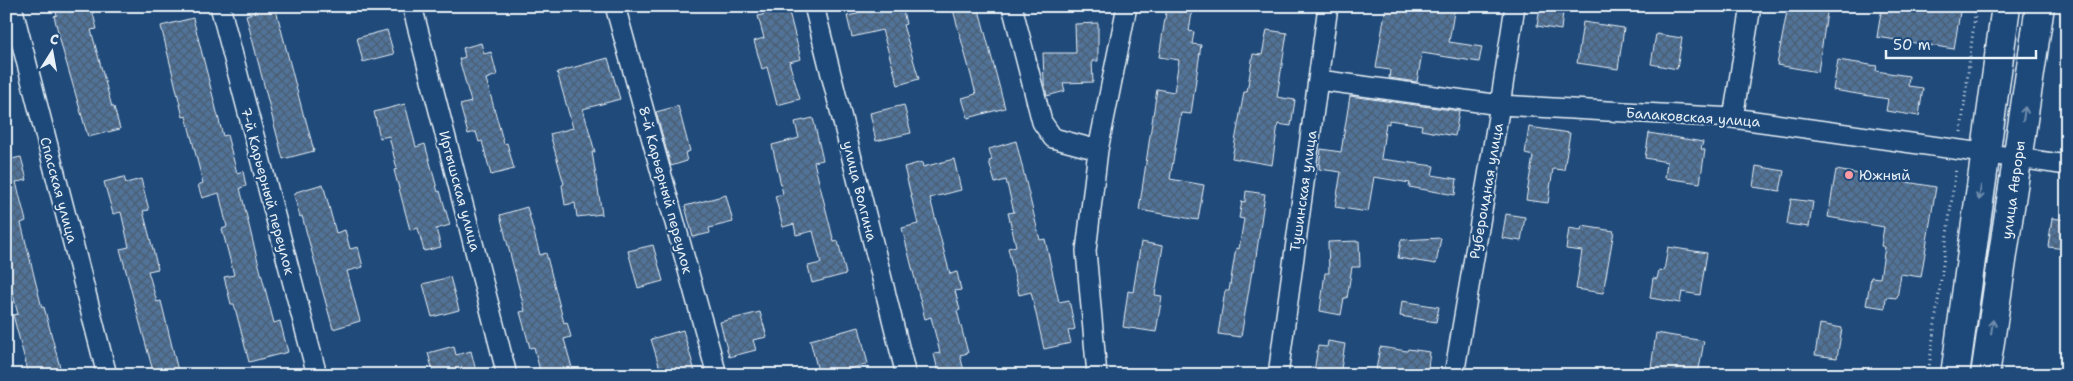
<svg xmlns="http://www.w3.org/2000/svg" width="2073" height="381" font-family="'Shantell Sans',sans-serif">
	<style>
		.building { fill: url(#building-cross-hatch); stroke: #e8f1f8 }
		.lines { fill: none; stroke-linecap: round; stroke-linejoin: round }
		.minor-casing { stroke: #e8f1f8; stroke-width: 22 }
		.primary-casing { stroke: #e8f1f8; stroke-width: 31 }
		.path { stroke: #e8f1f8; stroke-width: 3; stroke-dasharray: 1 4; stroke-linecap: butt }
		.minor { stroke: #1f4a7a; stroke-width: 19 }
		.primary { stroke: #1f4a7a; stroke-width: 28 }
		.oneway { stroke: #6f8dac }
		.poi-dot { fill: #ff9aa2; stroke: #1f4a7a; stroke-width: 2 }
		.labels { text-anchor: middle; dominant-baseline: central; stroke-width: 4.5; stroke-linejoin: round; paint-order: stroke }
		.street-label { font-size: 14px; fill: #e8f1f8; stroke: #1f4a7a }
		.poi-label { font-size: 14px; fill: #e8f1f8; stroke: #1f4a7a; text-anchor: start }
	</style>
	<defs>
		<pattern id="building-cross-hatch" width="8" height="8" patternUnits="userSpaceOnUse" patternTransform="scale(1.25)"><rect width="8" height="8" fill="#517399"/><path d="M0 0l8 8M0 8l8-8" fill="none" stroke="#4c5e72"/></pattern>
	</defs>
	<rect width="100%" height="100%" fill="#1f4a7a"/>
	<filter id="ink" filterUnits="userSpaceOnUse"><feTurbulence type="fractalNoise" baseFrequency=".02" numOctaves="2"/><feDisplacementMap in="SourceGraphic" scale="10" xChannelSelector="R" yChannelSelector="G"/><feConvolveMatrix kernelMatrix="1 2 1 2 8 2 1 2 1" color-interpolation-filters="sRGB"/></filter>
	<g filter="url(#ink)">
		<path class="building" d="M54,6H91L97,29L91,30L112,107H114L120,129L88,137L63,51L54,16L57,15Z
			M254,6H275L304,117H305L314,151L283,159L246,15L255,12Z
			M855,6H902L906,24L903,25L919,79L898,85L882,30L852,37L847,16L857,14Z
			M952,6H978L1005,108L968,118L962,98L976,94Z
			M1167,6H1193L1189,31L1194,32L1192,44L1201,45L1191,114L1181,113L1170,179L1204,185L1198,220L1139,210L1157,89L1174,92L1179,60L1159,57Z
			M1386,6H1455L1449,42L1482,47L1479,62L1422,53L1417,82L1389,78L1390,70L1376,68Z
			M1788,6H1828L1818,72L1777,65Z
			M1882,6H1961L1954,49L1877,37Z
			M788,8L801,59L789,62L800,99L777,105L767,67L762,69L754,41L764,38L758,16Z
			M1540,8L1563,12L1561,30L1537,26Z
			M193,18L223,136L227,135L237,173L243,171L246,186L240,188L253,242L274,323L280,321L288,352L249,362L234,304H231L224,277L234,275L222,229L227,227L219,193L202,198L198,185L203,183L186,116L183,117L161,26Z
			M1583,22L1624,28L1618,69L1577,63Z
			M1098,23V61H1092L1093,82L1063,83L1065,91L1047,96L1044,83L1043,53H1076L1075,24Z
			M387,30L394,54L363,62L357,38Z
			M1267,30L1287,33L1277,97L1295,100L1291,126L1278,124L1272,165L1232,158L1244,92H1247L1253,54L1262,55Z
			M1656,34L1682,38L1677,69L1651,64Z
			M481,43L484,54L491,52L497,75L486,79L504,144L507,143L514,169L491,175L482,141L479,142L476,132L468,134L460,105L471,102L459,59L465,57L463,48Z
			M608,58L620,99L583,109L595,152H592L602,214L577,217L575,203L565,205L562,185L564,184L550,134L573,128L557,72Z
			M1838,60L1877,66L1876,71L1909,76L1908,86L1923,88L1919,116L1886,111L1888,99L1833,90Z
			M1350,96L1459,111L1455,136L1421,130L1422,125L1389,120V124L1386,123L1381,159L1434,166L1432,175L1457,179L1455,195L1409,187L1410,183L1374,177L1368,212L1335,207L1341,172L1319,169L1321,149L1341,152Z
			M405,104L416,147L425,144L438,192L440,191L450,225L436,229L441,247L424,251L418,228L410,230L394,170L397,169L389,136L380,138L374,112Z
			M904,105L911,133L876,141L870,113Z
			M678,106L690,151L685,153L687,161L671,166L656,112Z
			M813,118L823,160L814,162L834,242L838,241L846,274L812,283L808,266L821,263L813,231L796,235L794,224L783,227L775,196L783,194L772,145L799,138L795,122Z
			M1529,127L1570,133L1564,170L1553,169L1548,203L1526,200L1533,156L1525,154Z
			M1649,133L1703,142L1701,149L1705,150L1700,183L1665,178L1667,162L1645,158Z
			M1016,141L1040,240L1045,239L1059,302L1069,300L1075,329L1068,331L1071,343L1044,349L1031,292L1019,295L1008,248L1016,246L1008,213L1014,212L1006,180L995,183L989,161L992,160L989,149Z
			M21,157L27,180L16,182L26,221L21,223L42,308L44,307L62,375H29L13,315L18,314L6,269V160Z
			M954,159L961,190L930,198L950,274L957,272L961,290L955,291L960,310L957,311L968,353L960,355L965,375H939L934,354L940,353L931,317L925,319L902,228L918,224L904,167L922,162L923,167Z
			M1756,166L1784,171L1780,191L1753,187Z
			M1836,170L1936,187L1921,277L1901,274L1897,298L1886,297L1885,308L1866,305L1871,277L1880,278L1885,247L1881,246L1884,227L1828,217Z
			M124,177L126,183L141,179L149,210L143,211L158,269L148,271L157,302L161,301L179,375H154L120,249L129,247L121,212L113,214L104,182Z
			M323,184L336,233L345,230L350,249L358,247L363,267L347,271L360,321L333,329L302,216L300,217L294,195L296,194V192Z
			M1246,191L1265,194L1254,271H1252L1241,337L1218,334L1225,291H1229L1236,248L1239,249L1244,219L1239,218L1242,201L1245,202Z
			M726,195L733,222L709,228L710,233L693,237L685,206Z
			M1791,199L1813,202L1809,227L1787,224Z
			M527,207L540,255L546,253L564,323L567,322L571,337L564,339L574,375H541L534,347L530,348L520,312L525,311L500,215Z
			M1506,214L1525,217L1521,241L1502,238Z
			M2052,218L2067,220V249L2048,247Z
			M1582,226L1614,231L1603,293L1576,289L1582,251L1566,249L1569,228L1581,230Z
			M1441,238L1436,264L1398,258L1401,240Z
			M1359,241L1360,267H1352L1347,298H1344L1341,315L1320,311L1325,273H1329L1328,242Z
			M1141,242L1163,246L1155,295L1162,296L1156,332L1123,327L1128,291L1133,292Z
			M653,245L663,281L638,288L628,251Z
			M1668,247L1707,253L1700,295L1682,292L1680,303L1650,298L1653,278L1657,279L1659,270L1664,271Z
			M450,277L459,310L432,317L423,284Z
			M1402,301L1439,307L1436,322L1400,316Z
			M760,312L767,337L753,340L756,350L729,357L720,322Z
			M1820,324L1842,328L1837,358L1815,355Z
			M859,327L868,364L827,375H819L810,340Z
			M683,330L696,375H662L651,339Z
			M1656,333L1704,341L1698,375H1650Z
			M1328,341L1345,344L1340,375L1314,372L1318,346L1327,347Z
			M454,346L456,355L471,351L477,375H434L428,353Z
			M1380,347L1407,351L1408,349L1430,352L1427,375H1407L1376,370Z"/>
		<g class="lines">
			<defs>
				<path id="minor" d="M12,6L107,375
					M220,6L317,375
					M412,6L507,375
					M615,6L717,375
					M814,6L906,375
					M1012,6L1042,122L1053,138L1098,150
					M1319,80L1500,105L1733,118L2067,165
					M1733,118L1751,6
					M1097,375L1086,251L1098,150L1127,6
					M1278,375L1328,6
					M1454,375L1500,105L1515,6"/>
				<path id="primary" d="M1955,375L2006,6
					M1985,375L2040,6"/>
			</defs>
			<use href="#minor" class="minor-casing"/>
			<use href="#primary" class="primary-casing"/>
			<path class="path" d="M1961,132L1976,6
				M1928,375L1956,168"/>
			<use href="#minor" class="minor"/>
			<use href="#primary" class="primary"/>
		</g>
		<defs><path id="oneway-shaft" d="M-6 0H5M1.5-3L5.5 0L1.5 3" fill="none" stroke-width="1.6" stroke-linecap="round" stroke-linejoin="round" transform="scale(1.25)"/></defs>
		<g class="oneway">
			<use href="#oneway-shaft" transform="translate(2024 114) rotate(-82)"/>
			<use href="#oneway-shaft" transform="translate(1980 193) rotate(98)"/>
			<use href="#oneway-shaft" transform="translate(1992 327) rotate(-82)"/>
		</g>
	</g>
	<circle class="poi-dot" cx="1849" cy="175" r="5"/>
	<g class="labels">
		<g class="street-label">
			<text transform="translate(1693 117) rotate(4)">Балаковская улица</text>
			<text transform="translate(59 190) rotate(75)">Спасская улица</text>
			<text transform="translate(666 190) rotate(75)">8-й Карьерный переулок</text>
			<text transform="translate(2013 190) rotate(-82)">улица Авроры</text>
			<text transform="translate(268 191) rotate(75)">7-й Карьерный переулок</text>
			<text transform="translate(460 191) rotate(75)">Иртышская улица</text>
			<text transform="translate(860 191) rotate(76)">улица Волгина</text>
			<text transform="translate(1303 191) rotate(-82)">Тушинская улица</text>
			<text transform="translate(1486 191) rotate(-80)">Рубероидная улица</text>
		</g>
		<g class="poi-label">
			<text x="1859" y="175">Южный</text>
		</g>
	</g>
	<rect width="2073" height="381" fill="none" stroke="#1f4a7a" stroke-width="25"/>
	<rect x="12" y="12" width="2048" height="356" fill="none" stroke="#e8f1f8" stroke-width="2" filter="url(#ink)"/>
	<g transform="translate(52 52) rotate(11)" stroke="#1f4a7a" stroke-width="4" paint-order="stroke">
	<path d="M0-4L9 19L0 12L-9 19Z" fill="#e8f1f8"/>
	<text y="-8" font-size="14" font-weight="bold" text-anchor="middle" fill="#e8f1f8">С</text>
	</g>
	<path d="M1886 50v8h150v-8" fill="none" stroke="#e8f1f8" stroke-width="2.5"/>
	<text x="1893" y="50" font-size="15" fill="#e8f1f8" stroke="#1f4a7a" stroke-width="4" paint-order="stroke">50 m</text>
</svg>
